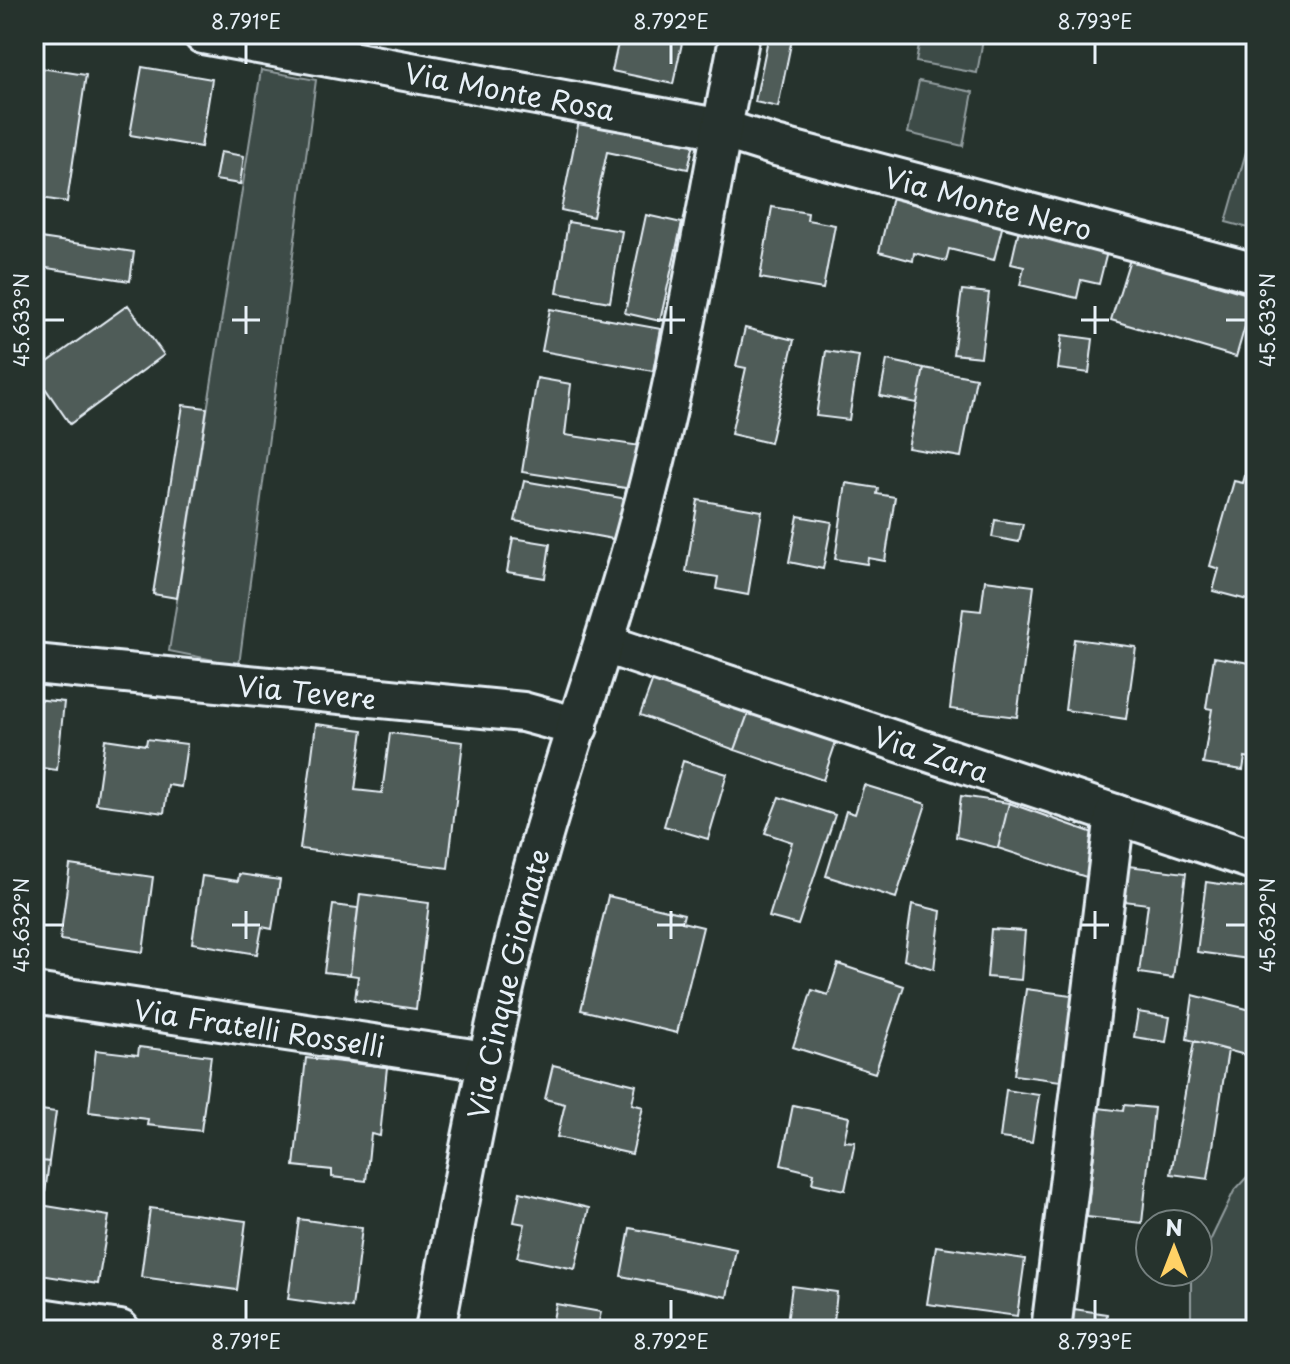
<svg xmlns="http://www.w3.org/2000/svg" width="1290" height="1364" font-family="'Playpen Sans',sans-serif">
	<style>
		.green { fill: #3e4b47; stroke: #939ea0; stroke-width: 2 }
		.building { fill: #505c59; stroke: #e8f1f8; stroke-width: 2 }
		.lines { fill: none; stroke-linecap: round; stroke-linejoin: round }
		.minor-casing { stroke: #e8f1f8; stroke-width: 44 }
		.minor { stroke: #26332d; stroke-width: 38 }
		.ticks { fill: none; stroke: #e8f1f8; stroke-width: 3 }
		.labels { text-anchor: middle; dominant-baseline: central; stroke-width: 6; stroke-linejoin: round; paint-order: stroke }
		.street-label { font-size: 28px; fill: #e8f1f8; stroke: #26332d }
		.neatline { fill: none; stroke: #e8f1f8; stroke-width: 3 }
		.ticks-label { font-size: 20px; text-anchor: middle; fill: #e8f1f8 }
	</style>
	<rect width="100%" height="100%" fill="#26332d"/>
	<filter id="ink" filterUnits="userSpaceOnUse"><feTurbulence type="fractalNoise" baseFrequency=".0125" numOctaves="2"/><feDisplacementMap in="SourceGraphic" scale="16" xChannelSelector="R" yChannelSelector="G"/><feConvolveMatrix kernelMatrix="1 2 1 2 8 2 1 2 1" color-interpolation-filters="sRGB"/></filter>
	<g filter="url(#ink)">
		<path class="green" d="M921,34H984L977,73L916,62Z
			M261,70L316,80L239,665L169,651Z
			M919,81L973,92L963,146L908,133Z
			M1256,117V230L1226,222Z
			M1256,1167V1330H1191V1281L1195,1272H1198V1266L1234,1191Z"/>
		<path class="building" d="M620,34H684L673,84L612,71Z
			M769,34H793L778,107L755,102Z
			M34,67L86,75L67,202L34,197Z
			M142,67L212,79L201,147L130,135Z
			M582,106L697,130L688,169L607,152L593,217L561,210Z
			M220,152L244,156L240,184L215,180Z
			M892,197L1003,224L994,260L949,249L946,261L914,253L913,261L879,252Z
			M772,207L808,213L807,220L835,225L823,289L760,278Z
			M646,215L682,223L660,321L625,313Z
			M568,222L622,231L610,302L557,293Z
			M1019,229L1108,248L1099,284L1081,280L1077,298L1020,285L1024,267L1011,264Z
			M34,237L134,252L130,281L34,266Z
			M1130,259L1254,296L1236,357L1111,320Z
			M962,290L989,293L981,357L953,354Z
			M128,305L164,355L70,424L34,372Z
			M550,309L661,329L653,371L542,351Z
			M745,328L794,340L770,443L731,434L746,368L736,366Z
			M1062,335L1093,339L1089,373L1058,369Z
			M826,351L859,356L849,420L816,416Z
			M887,360L924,368L917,403L880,396Z
			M924,368L976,378L961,457L908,448Z
			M537,378L571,384L565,435L641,446L632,489L522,472Z
			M1256,401V598L1255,602L1213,591L1219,569L1210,566L1234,481L1243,483L1254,443L1245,441Z
			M183,405L207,408L177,598L153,594Z
			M524,481L627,499L613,539L515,521Z
			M846,483L878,488L877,494L895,497L885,561L868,558L867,564L835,559Z
			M698,500L762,511L748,595L716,589L718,577L686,572Z
			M798,516L832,522L823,569L789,562Z
			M995,520L1023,524L1019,542L992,537Z
			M513,538L550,544L545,578L507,572Z
			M985,580L1034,586L1017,717L950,709L963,609L981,611Z
			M1074,639L1136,647L1126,719L1065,710Z
			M1214,657L1256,664V759L1245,757L1243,770L1203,764L1212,709L1206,708Z
			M654,677L749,711L735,750L640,715Z
			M34,699L64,702L57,770L34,767Z
			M749,711L836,742L823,780L735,750Z
			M316,724L363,730L355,790L382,793L390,733L463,742L448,868L300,849Z
			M105,739L146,745L147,739L187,744L181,787L168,785L164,813L96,804Z
			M683,761L727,774L708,839L664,826Z
			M864,785L926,804L896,898L826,876L846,811L855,814Z
			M961,796L1009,803L998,848L956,837Z
			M779,797L835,815L798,925L769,917L792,842L765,833Z
			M1009,803L1099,835L1089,878L998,848Z
			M70,865L153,877L143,952L60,940Z
			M1128,866L1186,873L1173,978L1139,973L1148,904L1124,901Z
			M239,874L280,880L272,929L262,927L257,954L192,943L202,876L238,881Z
			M1206,882L1256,889V960L1197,952Z
			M360,894L429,903L416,1009L355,1000L358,976L350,975Z
			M608,896L684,914L682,922L703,927L677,1033L581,1010Z
			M912,904L941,911L934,969L904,960Z
			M333,905L358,908L350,975L324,972Z
			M991,929L1025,931L1021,980L987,977Z
			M838,964L904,986L875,1073L793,1047L812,990L828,995Z
			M1026,989L1079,996L1068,1082L1014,1075Z
			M1193,995L1251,1010L1245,1055L1187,1039Z
			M1138,1012L1170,1017L1166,1042L1134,1037Z
			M1194,1041L1228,1050L1208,1179L1171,1174Z
			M139,1047L211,1056L201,1131L147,1125L148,1119L89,1112L96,1050L138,1055Z
			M306,1058L387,1067L380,1136L371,1134L366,1181L332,1177V1170L294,1166Z
			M553,1065L636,1085L632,1104L643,1107L632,1154L557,1137L565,1104L545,1099Z
			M1006,1090L1039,1095L1032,1142L1000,1138Z
			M793,1105L849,1117L844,1141L855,1142L845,1190L812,1183L814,1173L781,1165Z
			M1124,1105L1154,1108L1142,1223L1087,1217L1099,1108L1123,1111Z
			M34,1109L56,1112L49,1162L34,1160Z
			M34,1160L49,1162L45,1193L34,1191Z
			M520,1192L589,1208L575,1269L517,1257L525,1224L514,1222Z
			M34,1204L109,1216L98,1284L34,1274Z
			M150,1208L246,1221L237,1290L141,1277Z
			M299,1219L362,1228L352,1308L288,1299Z
			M630,1228L736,1249L727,1297L621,1276Z
			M936,1246L1025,1259L1017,1316L927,1304Z
			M792,1286L837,1292L834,1321L860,1325V1330H786Z
			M556,1304L601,1312L597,1330H551Z
			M1074,1309L1107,1314L1106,1322L1125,1325L1124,1330H1071Z"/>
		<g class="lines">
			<defs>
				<g id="minor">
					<path id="s1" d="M203,34L722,129L776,146L1256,273"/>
					<path id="s2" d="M605,644L1256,861"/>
					<path id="s3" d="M34,664L523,712L578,727"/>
					<path id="s4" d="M34,993L486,1061"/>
					<path d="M34,1317L120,1330"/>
					<path id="s5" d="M435,1330C463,1181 491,1032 529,885C561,762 608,642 640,519C683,360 708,196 740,34"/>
					<path d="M1051,1330L1115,814"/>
				</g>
			</defs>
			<use href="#minor" class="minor-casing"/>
			<use href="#minor" class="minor"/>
		</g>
	</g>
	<path class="ticks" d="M246,44V64M671,44V64M1095,44V64M246,306V334M671,306V334M1095,306V334M44,320H64M232,320H260M657,320H685M1081,320H1109M1226,320H1246M246,911V939M671,911V939M1095,911V939M44,925H64M232,925H260M657,925H685M1081,925H1109M1226,925H1246M246,1300V1320M671,1300V1320M1095,1300V1320"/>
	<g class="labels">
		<g class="street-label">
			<text stroke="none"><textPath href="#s1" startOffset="312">Via Monte Rosa</textPath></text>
			<text stroke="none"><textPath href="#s1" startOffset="804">Via Monte Nero</textPath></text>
			<text stroke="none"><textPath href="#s3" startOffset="274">Via Tevere</textPath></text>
			<text stroke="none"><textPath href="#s2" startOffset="344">Via Zara</textPath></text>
			<text stroke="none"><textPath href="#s5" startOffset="354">Via Cinque Giornate</textPath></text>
			<text stroke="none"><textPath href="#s4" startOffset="228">Via Fratelli Rosselli</textPath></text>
		</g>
	</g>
	<rect width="1290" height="1364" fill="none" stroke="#26332d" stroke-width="88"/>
	<g transform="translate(1174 1248)"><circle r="38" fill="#26332d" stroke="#747f7e" stroke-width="2"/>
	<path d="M0-6L14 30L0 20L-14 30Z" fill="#ffd166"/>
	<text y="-12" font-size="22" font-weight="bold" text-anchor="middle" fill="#e8f1f8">N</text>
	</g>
	<rect x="44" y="44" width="1202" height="1276" class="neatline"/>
	<g class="ticks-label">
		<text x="246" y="29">8.791°E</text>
		<text x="671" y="29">8.792°E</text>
		<text x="1095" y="29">8.793°E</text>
		<text transform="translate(22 320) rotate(-90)" y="7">45.633°N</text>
		<text transform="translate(1268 320) rotate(-90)" y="7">45.633°N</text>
		<text transform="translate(22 925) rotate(-90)" y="7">45.632°N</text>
		<text transform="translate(1268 925) rotate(-90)" y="7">45.632°N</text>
		<text x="246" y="1349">8.791°E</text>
		<text x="671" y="1349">8.792°E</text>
		<text x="1095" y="1349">8.793°E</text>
	</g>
</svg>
